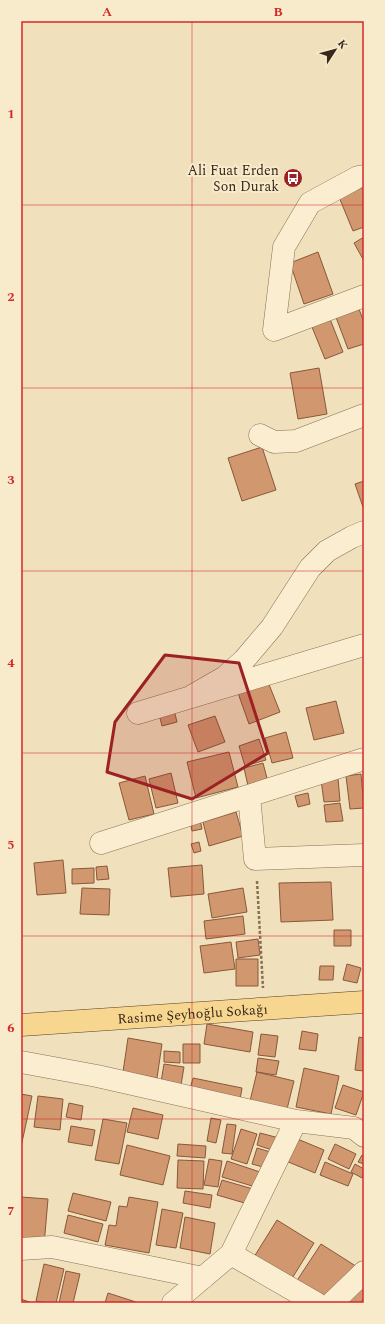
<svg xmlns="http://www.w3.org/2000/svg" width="385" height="1324" font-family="Spectral,serif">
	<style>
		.building { fill: #d1976f; stroke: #895839 }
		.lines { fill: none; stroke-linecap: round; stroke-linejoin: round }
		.minor-casing { stroke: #897055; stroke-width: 23 }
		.major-casing { stroke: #563e2a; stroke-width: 23 }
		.path { stroke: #897055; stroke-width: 2.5; stroke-dasharray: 3 2; stroke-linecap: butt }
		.minor { stroke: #fbeed0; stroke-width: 22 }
		.major { stroke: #f7d690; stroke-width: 22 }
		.marked { fill: #9c2123; fill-opacity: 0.2; stroke: #9c2123; stroke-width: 3; stroke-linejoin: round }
		.grid { fill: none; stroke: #d62828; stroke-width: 1; stroke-opacity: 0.55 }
		.labels { text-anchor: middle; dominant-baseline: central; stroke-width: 4; stroke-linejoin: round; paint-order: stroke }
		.poi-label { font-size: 14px; fill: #37281a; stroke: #f7ebcc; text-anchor: end }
		.street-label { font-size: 14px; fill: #37281a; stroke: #f7ebcc }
		.neatline { fill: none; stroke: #d62828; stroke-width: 1.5 }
		.grid-label { font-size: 13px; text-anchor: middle; font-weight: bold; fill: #d62828 }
	</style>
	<rect width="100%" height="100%" fill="#f0e0bc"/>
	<path class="building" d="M364,187V227L353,231L339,197Z
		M364,237V261L354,243Z
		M318,252L333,294L304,304L290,263Z
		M357,304L364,322V344L348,349L334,312Z
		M330,319L343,352L325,359L312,327Z
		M319,368L327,414L298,419L290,373Z
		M262,447L276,490L242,501L228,458Z
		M364,481V510L355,484Z
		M268,682L280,712L249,724L238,693Z
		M336,701L344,733L314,740L306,708Z
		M173,706L177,722L162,726L158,710Z
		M215,716L225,742L198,752L188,725Z
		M286,732L293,758L272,763L265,738Z
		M259,739L266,760L245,766L239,746Z
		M229,752L238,787L196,798L187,762Z
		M263,763L268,782L248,786L244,768Z
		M171,773L178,803L156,808L149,779Z
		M361,774L364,808L350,809L346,776Z
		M145,776L154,814L129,820L119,783Z
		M338,778L340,801L324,802L321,780Z
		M308,793L310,804L298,807L295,796Z
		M340,803L343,821L326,822L324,805Z
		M236,812L243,836L209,846L203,822Z
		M200,819L202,829L192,831L190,821Z
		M199,842L201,851L194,853L191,844Z
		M63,860L66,893L37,895L34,863Z
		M202,865L204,894L171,897L168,868Z
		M107,866L109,879L97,880L96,867Z
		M94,868V883L72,884V869Z
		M331,882L333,920L281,922L279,883Z
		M82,888L110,889L109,915L80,914Z
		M243,888L247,912L212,918L208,894Z
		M243,916L245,934L206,939L204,921Z
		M334,930H351V946H334Z
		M258,939L260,955L238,958L236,942Z
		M231,942L235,969L204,973L200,946Z
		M236,959H258V986H236Z
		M347,964L361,968L357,983L343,980Z
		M320,966H334L333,980H319Z
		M207,1024L253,1032L250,1052L204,1044Z
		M302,1031L318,1034L316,1051L299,1049Z
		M261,1034L278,1036L275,1057L258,1055Z
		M359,1037L364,1038V1071L355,1070Z
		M128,1038L162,1044L157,1078L123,1072Z
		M183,1044H200V1063H183Z
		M164,1051L180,1052V1063L164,1062Z
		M258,1058L279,1061L276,1075L256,1072Z
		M164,1064L184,1067L181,1085L161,1082Z
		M304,1068L339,1076L331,1114L296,1107Z
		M257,1072L294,1081L287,1109L250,1101Z
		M193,1078L242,1088L240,1100L190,1089Z
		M343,1085L364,1092L356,1115L335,1108Z
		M21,1094L32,1096L21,1147Z
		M38,1096L63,1099L60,1130L34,1127Z
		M69,1103L83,1106L81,1120L66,1117Z
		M133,1108L163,1115L158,1139L127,1132Z
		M211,1118L221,1120L216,1143L207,1141Z
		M103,1119L127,1123L119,1164L95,1160Z
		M227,1124L236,1125L232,1154L222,1153Z
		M71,1126L95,1130L92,1146L68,1142Z
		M241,1129L257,1134L247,1164L231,1159Z
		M260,1133L279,1138L275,1151L257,1145Z
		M295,1138L324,1150L315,1173L286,1161Z
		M178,1144L206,1146L205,1158L177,1156Z
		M335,1144L356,1154L349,1169L328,1159Z
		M127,1145L170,1156L163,1185L120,1175Z
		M257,1148L274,1153L270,1169L252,1164Z
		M362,1155L364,1157V1164L358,1162Z
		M209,1159L222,1161L218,1187L204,1185Z
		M178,1160L204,1161L203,1189L177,1188Z
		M227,1161L263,1173L259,1188L222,1177Z
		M325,1162L353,1174L348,1186L320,1175Z
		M355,1164L364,1169V1173L362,1178L351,1172Z
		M222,1180L253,1189L248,1204L217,1195Z
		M185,1191L212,1195L210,1208L183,1203Z
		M73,1193L111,1202L106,1221L68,1211Z
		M21,1197L48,1199L44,1245L21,1243Z
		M129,1197L158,1202L149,1253L105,1245L109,1225L116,1226L119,1206L127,1207Z
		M162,1209L183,1213L176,1248L156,1245Z
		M68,1215L103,1224L98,1242L64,1233Z
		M185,1217L215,1223L210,1254L180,1248Z
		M277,1220L314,1243L291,1280L254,1257Z
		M321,1244L362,1270L329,1303L296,1282Z
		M44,1264L64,1269L56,1303H46L36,1301Z
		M66,1271L80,1274L73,1303H59Z
		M364,1275V1298L360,1303H342Z
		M108,1293L139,1303H105Z
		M21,1299L32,1303H21Z"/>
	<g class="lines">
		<defs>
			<path id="minor" d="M364,176L358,177L310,203L284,247L274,330L364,296
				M260,435L274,442L296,441L364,415
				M192,696L225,677L244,660L272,627L310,568L327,551L352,537L364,532
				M138,713L364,645
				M249,796L255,859L364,855
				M101,843L364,759
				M21,1062L97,1076L296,1121
				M21,1249L52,1247L203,1278
				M231,1254L316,1303
				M173,1303L231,1254L296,1121L354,1128L364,1136
				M332,1303L364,1272"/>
			<g id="major">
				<path id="s1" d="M21,1025L364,1002"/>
			</g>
		</defs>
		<use href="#minor" class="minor-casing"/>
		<use href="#major" class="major-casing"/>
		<path class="path" d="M257,881L263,988"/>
		<use href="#minor" class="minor"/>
		<use href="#major" class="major"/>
	</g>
	<path class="marked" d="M165,655L239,663L268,753L192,799L107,772L115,722Z"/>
	<path class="grid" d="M192,21V1303M21,205H364M21,388H364M21,571H364M21,753H364M21,936H364M21,1119H364"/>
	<defs>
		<symbol id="bus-disc" viewBox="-11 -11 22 22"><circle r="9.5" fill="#9c2123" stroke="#f7ebcc"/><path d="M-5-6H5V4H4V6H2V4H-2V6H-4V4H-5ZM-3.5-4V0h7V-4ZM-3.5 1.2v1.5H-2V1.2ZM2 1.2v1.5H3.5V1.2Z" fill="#fff"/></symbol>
	</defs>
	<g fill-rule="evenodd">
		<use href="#bus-disc" x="282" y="167" width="22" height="22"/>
	</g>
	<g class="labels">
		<g class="poi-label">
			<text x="279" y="170">Ali Fuat Erden<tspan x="279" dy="16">Son Durak</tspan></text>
		</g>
		<g class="street-label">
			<text stroke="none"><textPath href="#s1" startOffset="172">Rasime Şeyhoğlu Sokağı</textPath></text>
		</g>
	</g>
	<rect width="385" height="1324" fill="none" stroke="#f7ebcc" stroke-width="44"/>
	<g transform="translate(335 50) rotate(54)" stroke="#f7ebcc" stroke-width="3" paint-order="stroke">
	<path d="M0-3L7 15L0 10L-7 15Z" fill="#37281a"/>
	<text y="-6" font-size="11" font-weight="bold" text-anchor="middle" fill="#37281a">K</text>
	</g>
	<rect x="22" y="22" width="341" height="1280" class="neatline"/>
	<g class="grid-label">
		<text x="107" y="16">A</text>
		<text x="278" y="16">B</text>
		<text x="11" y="118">1</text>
		<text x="11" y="301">2</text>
		<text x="11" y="484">3</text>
		<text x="11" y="667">4</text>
		<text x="11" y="849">5</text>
		<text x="11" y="1032">6</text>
		<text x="11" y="1215">7</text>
	</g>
</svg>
